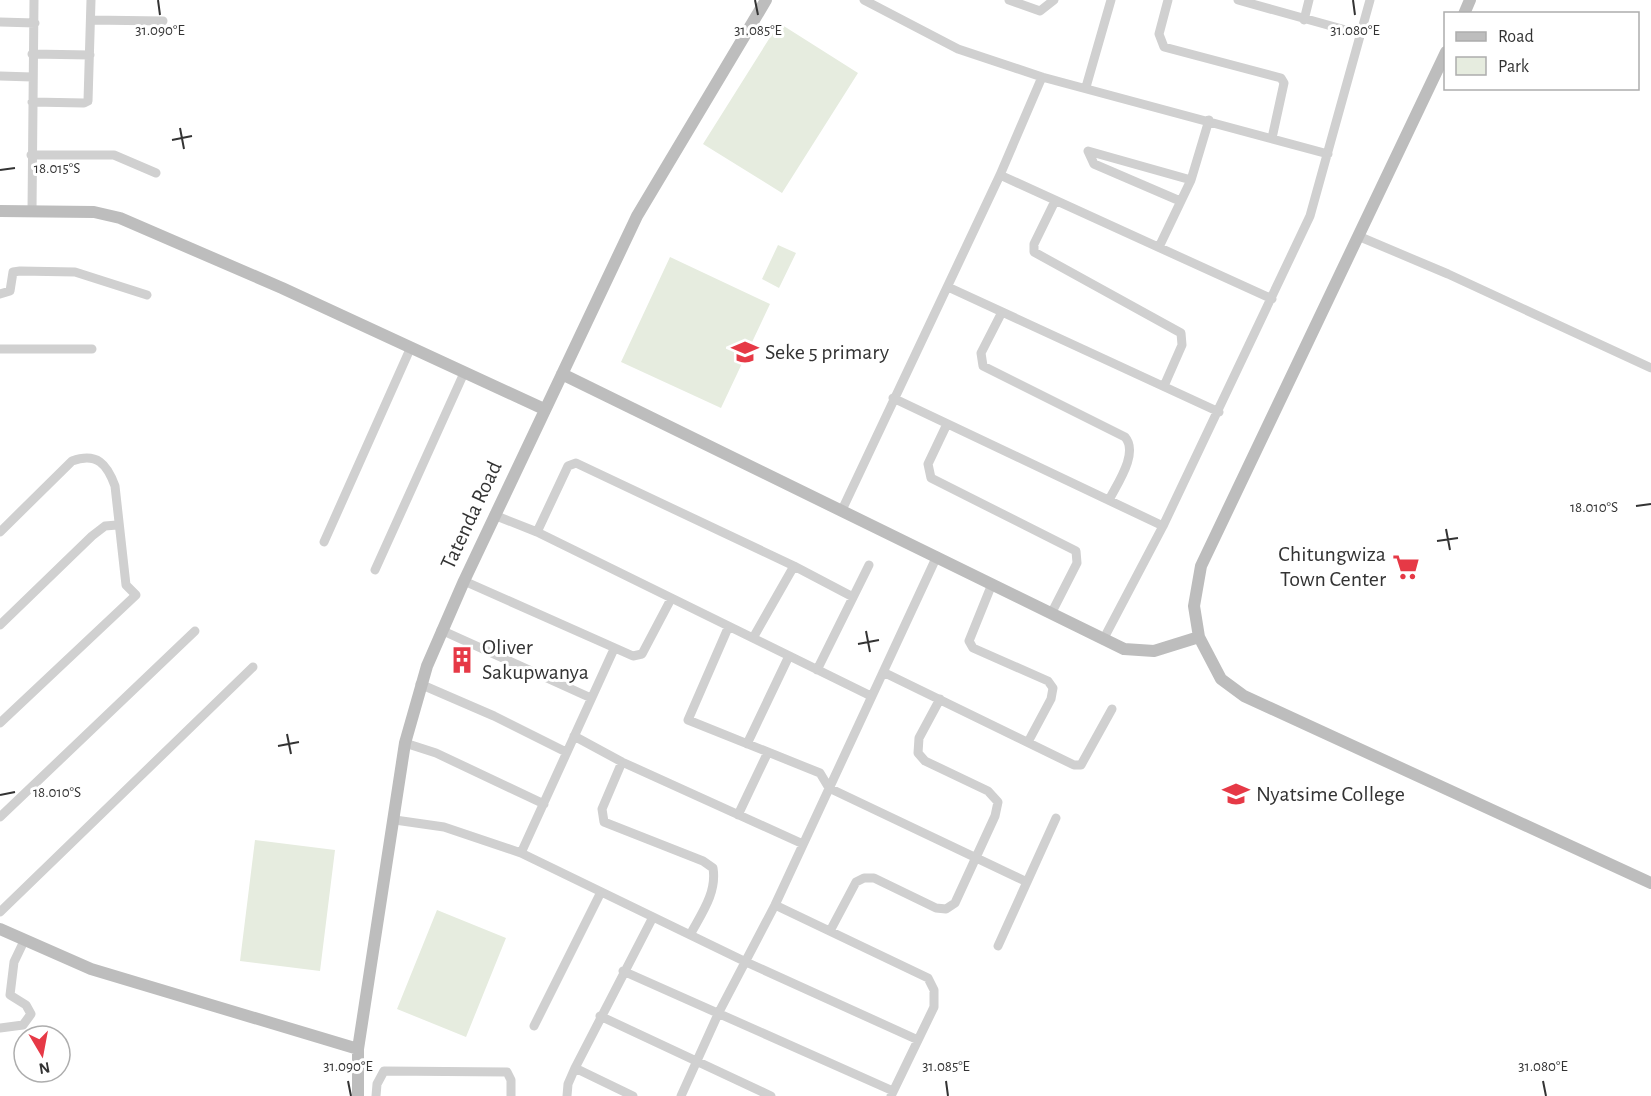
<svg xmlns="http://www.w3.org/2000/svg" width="1651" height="1096" font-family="'Alegreya Sans',sans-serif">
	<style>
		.green { fill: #e6ecdf }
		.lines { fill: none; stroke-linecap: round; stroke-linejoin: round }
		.street { stroke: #d0d0d0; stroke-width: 9 }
		.secondary { stroke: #bdbdbd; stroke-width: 12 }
		.ticks { fill: none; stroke: #333; stroke-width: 2 }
		.labels { text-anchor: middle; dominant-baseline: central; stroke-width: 6; stroke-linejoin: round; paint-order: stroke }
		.poi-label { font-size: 22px; fill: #333; stroke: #fff; text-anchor: start }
		.street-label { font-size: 22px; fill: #333; stroke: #fff }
		.ticks-label { font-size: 15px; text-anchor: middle; fill: #333; stroke: #fff; stroke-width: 6; stroke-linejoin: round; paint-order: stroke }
	</style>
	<rect width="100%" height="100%" fill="#fff"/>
	<path class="green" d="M779,23L858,73L782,193L703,144Z
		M778,245L796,253L779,288L762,279Z
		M670,257L770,304L721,408L621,362Z
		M255,840L335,850L320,971L240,961Z
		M437,910L506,938L466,1037L397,1009Z"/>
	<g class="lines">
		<path class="street" d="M864,0L958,49L1042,77L1328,154
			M1009,0L1040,11L1054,0
			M1168,0L1159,34L1164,47L1281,78L1284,83L1272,138
			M1238,0L1360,34
			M91,20L163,21
			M1304,20L1309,0
			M0,22L35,23
			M32,54L90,55
			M0,76L32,77
			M1086,87L1111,0
			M32,102L84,103L88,101L91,0
			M31,155H114L156,173
			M1000,175L1272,299
			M1055,201L1034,244V252L1181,333L1182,345L1164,386
			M1180,201L1094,164L1088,151L1191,180
			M32,211L34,0
			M1358,236L1448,274L1651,368
			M1159,247L1191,180L1209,120
			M948,287L1219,412
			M0,294L10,291L13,272L20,271L75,272L147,295
			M1002,312L981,353L983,366L1125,437C1139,453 1117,484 1109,500
			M0,349H92
			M893,398L1163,526
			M947,424L928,464L931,478L1076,551L1077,563L1052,612
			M842,510L1000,175L1042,77
			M494,515L537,532L871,696
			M0,532L72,461C97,452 107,464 115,486L126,585L136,595L0,723
			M537,532L568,466L576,463L794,566L753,638
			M324,542L411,347
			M794,566L853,597
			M375,570L464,373
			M464,581L633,656L642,654L671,599
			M992,584L969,641L973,648L1048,681L1053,688L1051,699L1028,742
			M0,625L92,536L105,526L117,525
			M728,628L688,720L820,773L829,788L1027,882
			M441,630L591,698
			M1103,640L1163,526L1310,216L1370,0
			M817,670L869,565
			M883,672L1074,765H1081L1112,709
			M420,684L494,716L566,752
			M574,736L622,762L803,844
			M405,743L436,753L544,804
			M747,744L789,656
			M622,762L602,809L604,822L703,861L713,868C717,892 702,913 691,933
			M738,815L768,752
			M0,817L195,631
			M395,820L444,827L521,853L746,962L918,1040
			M521,853L614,649
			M775,905L928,978L934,990V1007L891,1096
			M0,912L253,667
			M830,931L856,882L864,878H874L936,908L946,909L955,903L995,816L998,802L988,791L925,761L918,753L919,738L940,699
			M998,946L1056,818
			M623,971L893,1091
			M600,1016L771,1096
			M534,1026L601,892
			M0,1028L23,1025L31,1014L26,1005L10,995L14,962L24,941
			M575,1068L633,1096
			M376,1096L377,1084L384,1071L507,1072L511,1080V1096
			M567,1096L568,1084L575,1068L653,917
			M681,1096L719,1012L775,905L937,556"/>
		<path class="secondary" d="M1464,14L1470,0
			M1446,52L1201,566L1194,606L1199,637L1221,679L1244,696L1651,883
			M0,211L94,212L120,218L282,288L544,409
			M562,374L1124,649L1154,651L1199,637
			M0,929L91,969L358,1049
			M358,1096V1049L405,743L427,666L464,581L637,216L766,0"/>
	</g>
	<path class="ticks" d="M158,0L160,15M755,0L758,15M1353,0L1355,15M180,128L184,149M172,140L192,136M0,170L15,168M1636,506L1651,504M1446,529L1450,550M1437,541L1458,538M866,631L870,652M858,644L879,640M287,734L291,754M278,746L299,742M0,795L15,792M348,1081L351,1096M946,1081L948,1096M1543,1081L1546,1096"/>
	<defs>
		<symbol id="school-bare" viewBox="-9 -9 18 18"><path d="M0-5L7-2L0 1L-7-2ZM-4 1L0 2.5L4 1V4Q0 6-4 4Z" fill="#e63946" stroke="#fff" stroke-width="2.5" paint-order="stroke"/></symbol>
		<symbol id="supermarket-bare" viewBox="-9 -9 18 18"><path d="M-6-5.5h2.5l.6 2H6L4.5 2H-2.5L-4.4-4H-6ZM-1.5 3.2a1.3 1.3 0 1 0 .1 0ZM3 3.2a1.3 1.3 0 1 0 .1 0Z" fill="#e63946" stroke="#fff" stroke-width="2.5" paint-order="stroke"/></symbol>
		<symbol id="building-bare" viewBox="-9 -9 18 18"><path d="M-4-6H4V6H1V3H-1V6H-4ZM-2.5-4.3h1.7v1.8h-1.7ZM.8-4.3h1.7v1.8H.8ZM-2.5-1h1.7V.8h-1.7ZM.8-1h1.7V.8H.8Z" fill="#e63946" stroke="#fff" stroke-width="2.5" paint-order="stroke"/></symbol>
	</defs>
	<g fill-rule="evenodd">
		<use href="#school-bare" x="726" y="333" width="38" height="38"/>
		<use href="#supermarket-bare" x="1387" y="548" width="38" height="38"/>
		<use href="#building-bare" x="443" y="641" width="38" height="38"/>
		<use href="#school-bare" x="1217" y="775" width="38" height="38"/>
	</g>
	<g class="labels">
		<g class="poi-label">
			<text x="765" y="352">Seke 5 primary</text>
			<text x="1386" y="554" text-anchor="end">Chitungwiza<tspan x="1386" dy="25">Town Center</tspan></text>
			<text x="482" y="647">Oliver<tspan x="482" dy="25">Sakupwanya</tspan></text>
			<text x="1256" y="794">Nyatsime College</text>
		</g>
		<g class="street-label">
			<text transform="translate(471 515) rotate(-65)">Tatenda Road</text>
		</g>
	</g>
	<g class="ticks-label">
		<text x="160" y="35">31.090°E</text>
		<text x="758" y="35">31.085°E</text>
		<text x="1355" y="35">31.080°E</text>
		<text x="57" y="173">18.015°S</text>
		<text x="1594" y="512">18.010°S</text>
		<text x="57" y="797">18.010°S</text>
		<text x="348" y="1071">31.090°E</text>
		<text x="946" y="1071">31.085°E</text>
		<text x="1543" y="1071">31.080°E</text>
	</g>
	<rect x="1444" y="12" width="195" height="78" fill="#ffffff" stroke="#adadad" stroke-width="1.5"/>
	<rect x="1456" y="32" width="30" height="9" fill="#bdbdbd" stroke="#adadad" stroke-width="1.5"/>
	<text x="1498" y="42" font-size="18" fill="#333333">Road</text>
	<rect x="1456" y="57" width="30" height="18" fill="#e6ecdf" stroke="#adadad" stroke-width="1.5"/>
	<text x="1498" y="72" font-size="18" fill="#333333">Park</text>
	<g transform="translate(42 1054) rotate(170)"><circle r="28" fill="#ffffff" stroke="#adadad" stroke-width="1.5"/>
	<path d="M0-4.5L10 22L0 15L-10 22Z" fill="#e63946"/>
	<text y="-9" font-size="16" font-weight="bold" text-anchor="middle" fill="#333333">N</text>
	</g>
</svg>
